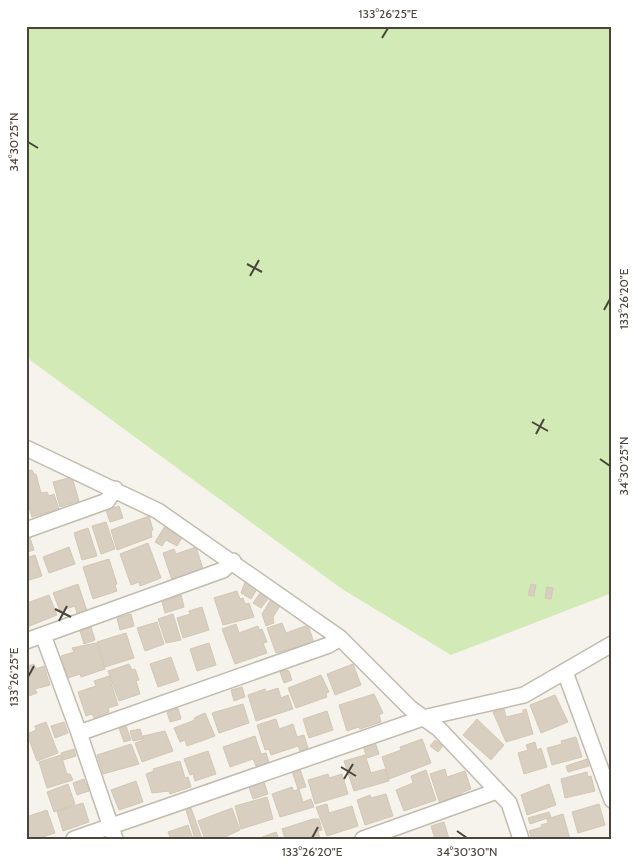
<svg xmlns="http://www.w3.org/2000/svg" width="638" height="865" font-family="Cabin,sans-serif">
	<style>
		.green { fill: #d2eab5 }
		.building { fill: #d8cfc1; stroke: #d3c7b4 }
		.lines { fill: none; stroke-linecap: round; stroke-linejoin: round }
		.minor-casing { stroke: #c2bbae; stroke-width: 18 }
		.minor { stroke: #fff; stroke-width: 15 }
		.ticks { fill: none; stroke: #4b4439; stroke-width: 2 }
		.neatline { fill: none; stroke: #4b4439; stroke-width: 2 }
		.ticks-label { font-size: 12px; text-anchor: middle; fill: #4b4439 }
	</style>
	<rect width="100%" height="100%" fill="#f6f3ec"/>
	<path class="green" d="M26,26H612V593L451,655L342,589L30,360L26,347Z"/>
	<path class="building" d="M32,470L34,474H36L41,493L47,492L49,496L54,494L59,509L32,517L26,498V471Z
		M72,477L79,501L60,507L53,482Z
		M119,506L123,518L110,522L106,510Z
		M149,516L153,530L151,531L152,537L117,550L111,530Z
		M106,522L115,549L101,554L92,526Z
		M165,526L182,538L177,546L166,540L162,546L155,542Z
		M88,528L97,556L82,560L74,533Z
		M30,538L34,550L28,552L26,539Z
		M148,543L161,578L140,586L139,582L131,585L120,554Z
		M69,547L75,564L49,573L43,557Z
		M196,547L203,569L172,580L163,553L174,549L176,554Z
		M35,555L42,576L26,581V558Z
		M109,559L117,584L115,585L117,591L93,599L83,567Z
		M245,582L257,589L251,599L241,593Z
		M78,584L87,611L77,614L75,606L60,611L53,593Z
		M531,584L536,585L534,596L528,595Z
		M547,587L553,588L551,599L545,598Z
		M237,591L240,599L243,598L245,604L249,603L254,617L223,625L214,598Z
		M260,593L268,599L261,608L253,603Z
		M49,595L57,615L27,627L26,600L27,603Z
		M181,595L184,607L165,613L162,602Z
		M271,599L280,606L273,617L274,623L266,626L262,614Z
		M202,607L209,630L183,638L177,618L190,614L189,611Z
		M131,614L134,626L120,630L117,618Z
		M173,614L181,640L166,643L158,619Z
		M157,622L164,644L145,651L137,628Z
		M282,623L286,633L308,625L314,643L276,653L267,628Z
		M236,624L239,633L258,626L259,630L262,629L267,642L263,643L267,653L235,664L222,629Z
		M91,627L95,640L84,644L80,631Z
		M126,633L134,658L105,667L97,642Z
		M96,643L105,669L81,677L80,674L68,678L61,656L74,652L72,648Z
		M209,643L216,665L197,671L190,649Z
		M171,657L179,680L158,687L150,664Z
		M34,664L36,669L44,666L50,685L35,689L37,693L26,697V667Z
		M129,664L132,670L135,669L139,680L136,681L140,694L119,701L108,671Z
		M353,664L361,685L335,695L327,674Z
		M286,670L289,671L292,680L284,683L280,672Z
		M321,675L329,692L326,693L327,697L296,708L288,688Z
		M109,676L118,705L108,708L109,712L94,718L92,714L86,716L78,692L96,686L94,681Z
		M242,687L245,697L234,701L231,690Z
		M278,688L281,698L288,695L293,709L256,721L248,695L265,689L266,692Z
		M374,694L383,713L379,715L381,722L360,729L359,727L347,731L339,705Z
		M555,695L568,722L541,733L530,705Z
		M243,704L249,723L219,733L212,713Z
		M178,708L181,719L170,722L167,712Z
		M504,709L506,717L523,713V710L526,709L533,734L506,742L493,712Z
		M327,711L333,730L309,738L303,719Z
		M205,713L215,736L187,746L185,740L180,742L174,728L195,720L194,718Z
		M276,719L279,729L293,724L297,737L304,735L308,748L300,751L298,746L271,755L269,749L265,750L257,725Z
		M477,719L504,745L491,760L463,735Z
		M46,722L58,753L37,761L27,734L36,730L35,726Z
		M64,722L68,733L55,738L51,726Z
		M126,726L131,740L124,742L119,728Z
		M140,729L143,739L133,741L130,731Z
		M165,731L173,751L142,762L135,743L144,740L143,736Z
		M255,736L261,754L266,753L269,762L256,766L253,759L230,767L223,747Z
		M576,737L582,757L552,765L547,748L562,744L561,741Z
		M422,739L431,763L389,779L382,757L401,750L400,747Z
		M435,740L443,746L438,752L430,746Z
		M375,742L379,754L367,758L363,746Z
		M535,742L537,750L541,748L547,767L524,774L518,753L528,750L526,745Z
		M131,744L139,764L103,774L97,755Z
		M74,749L76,756L63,760L61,753Z
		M208,751L216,774L195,781L193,774L190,775L184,759Z
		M61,755L67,774H70L73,780L47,788L39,762Z
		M365,755L371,773L385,769L389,781L354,791L344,761Z
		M587,759L589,766L568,772L566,766Z
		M180,761L185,778L188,777L191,787L170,794L169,791L152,793L146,774L154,771L153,769Z
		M300,769L306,787L298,789L292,771Z
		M445,769L447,777L465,771L471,789L461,793L462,796L440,804L430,774Z
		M426,770L436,800L404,811L396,790L413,783L411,776Z
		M587,772L588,777L591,776L595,791L565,798L561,779Z
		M328,774L329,778L342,774L348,794L315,804L308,780Z
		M84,779L89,791L77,795L73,783Z
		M136,781L143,802L119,810L111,790Z
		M264,782L268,794L253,799L249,787Z
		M68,784L75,804L54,812L47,792Z
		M549,784L556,805L527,815L521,795Z
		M292,787L294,791L299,789L303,802L311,799L314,807L280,817L272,794Z
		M386,794L393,816L365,825L357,800L370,795L371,798Z
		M267,797L273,819L241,829L235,806Z
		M83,803L89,822L63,831L57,811Z
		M327,804L329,813L352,806L358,826L327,836L316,807Z
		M599,804L605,825L578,833L572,812Z
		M191,808L202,839H195L186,810Z
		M232,808L240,830L221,839H205L198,821Z
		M47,810L55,833L37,839H26V817Z
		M549,812L551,817L530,824L528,818Z
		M563,814L570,839H532L529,831L542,827L541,825L548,823L547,819Z
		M313,819H319L322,830L318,831L320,839H285L282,829Z
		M444,822L449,839H435L431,826Z
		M188,825L193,839H171L168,832Z
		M276,832L279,839H257Z"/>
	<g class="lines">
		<defs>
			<path id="minor" d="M26,448L158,511L340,638L410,708L439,729L509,803L521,839
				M26,530L107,501L115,489
				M43,635L79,733L115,839
				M26,641L223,570L233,561
				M565,672L612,800
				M79,733L329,645L340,638
				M74,839L423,718L524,695L612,644
				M363,839L497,791"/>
		</defs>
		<use href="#minor" class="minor-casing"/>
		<use href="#minor" class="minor"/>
	</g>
	<path class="ticks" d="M382,38L388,28M28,142L38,148M247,264L262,272M250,276L259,260M604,310L610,299M532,422L548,431M536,434L544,419M600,459L610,466M55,609L71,617M59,621L67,606M28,677L34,666M341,767L356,776M344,779L353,764M457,831L467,838M312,838L318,827"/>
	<rect width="638" height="865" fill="none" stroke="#ffffff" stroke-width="55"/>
	<rect x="28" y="28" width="582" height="810" class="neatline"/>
	<g class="ticks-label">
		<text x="388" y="18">133°26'25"E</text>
		<text transform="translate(14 142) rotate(-90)" y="4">34°30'25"N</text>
		<text transform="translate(624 299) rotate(-90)" y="4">133°26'20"E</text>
		<text transform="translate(624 466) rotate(-90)" y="4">34°30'25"N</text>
		<text transform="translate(14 677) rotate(-90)" y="4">133°26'25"E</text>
		<text x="312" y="856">133°26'20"E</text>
		<text x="467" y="856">34°30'30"N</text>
	</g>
</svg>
